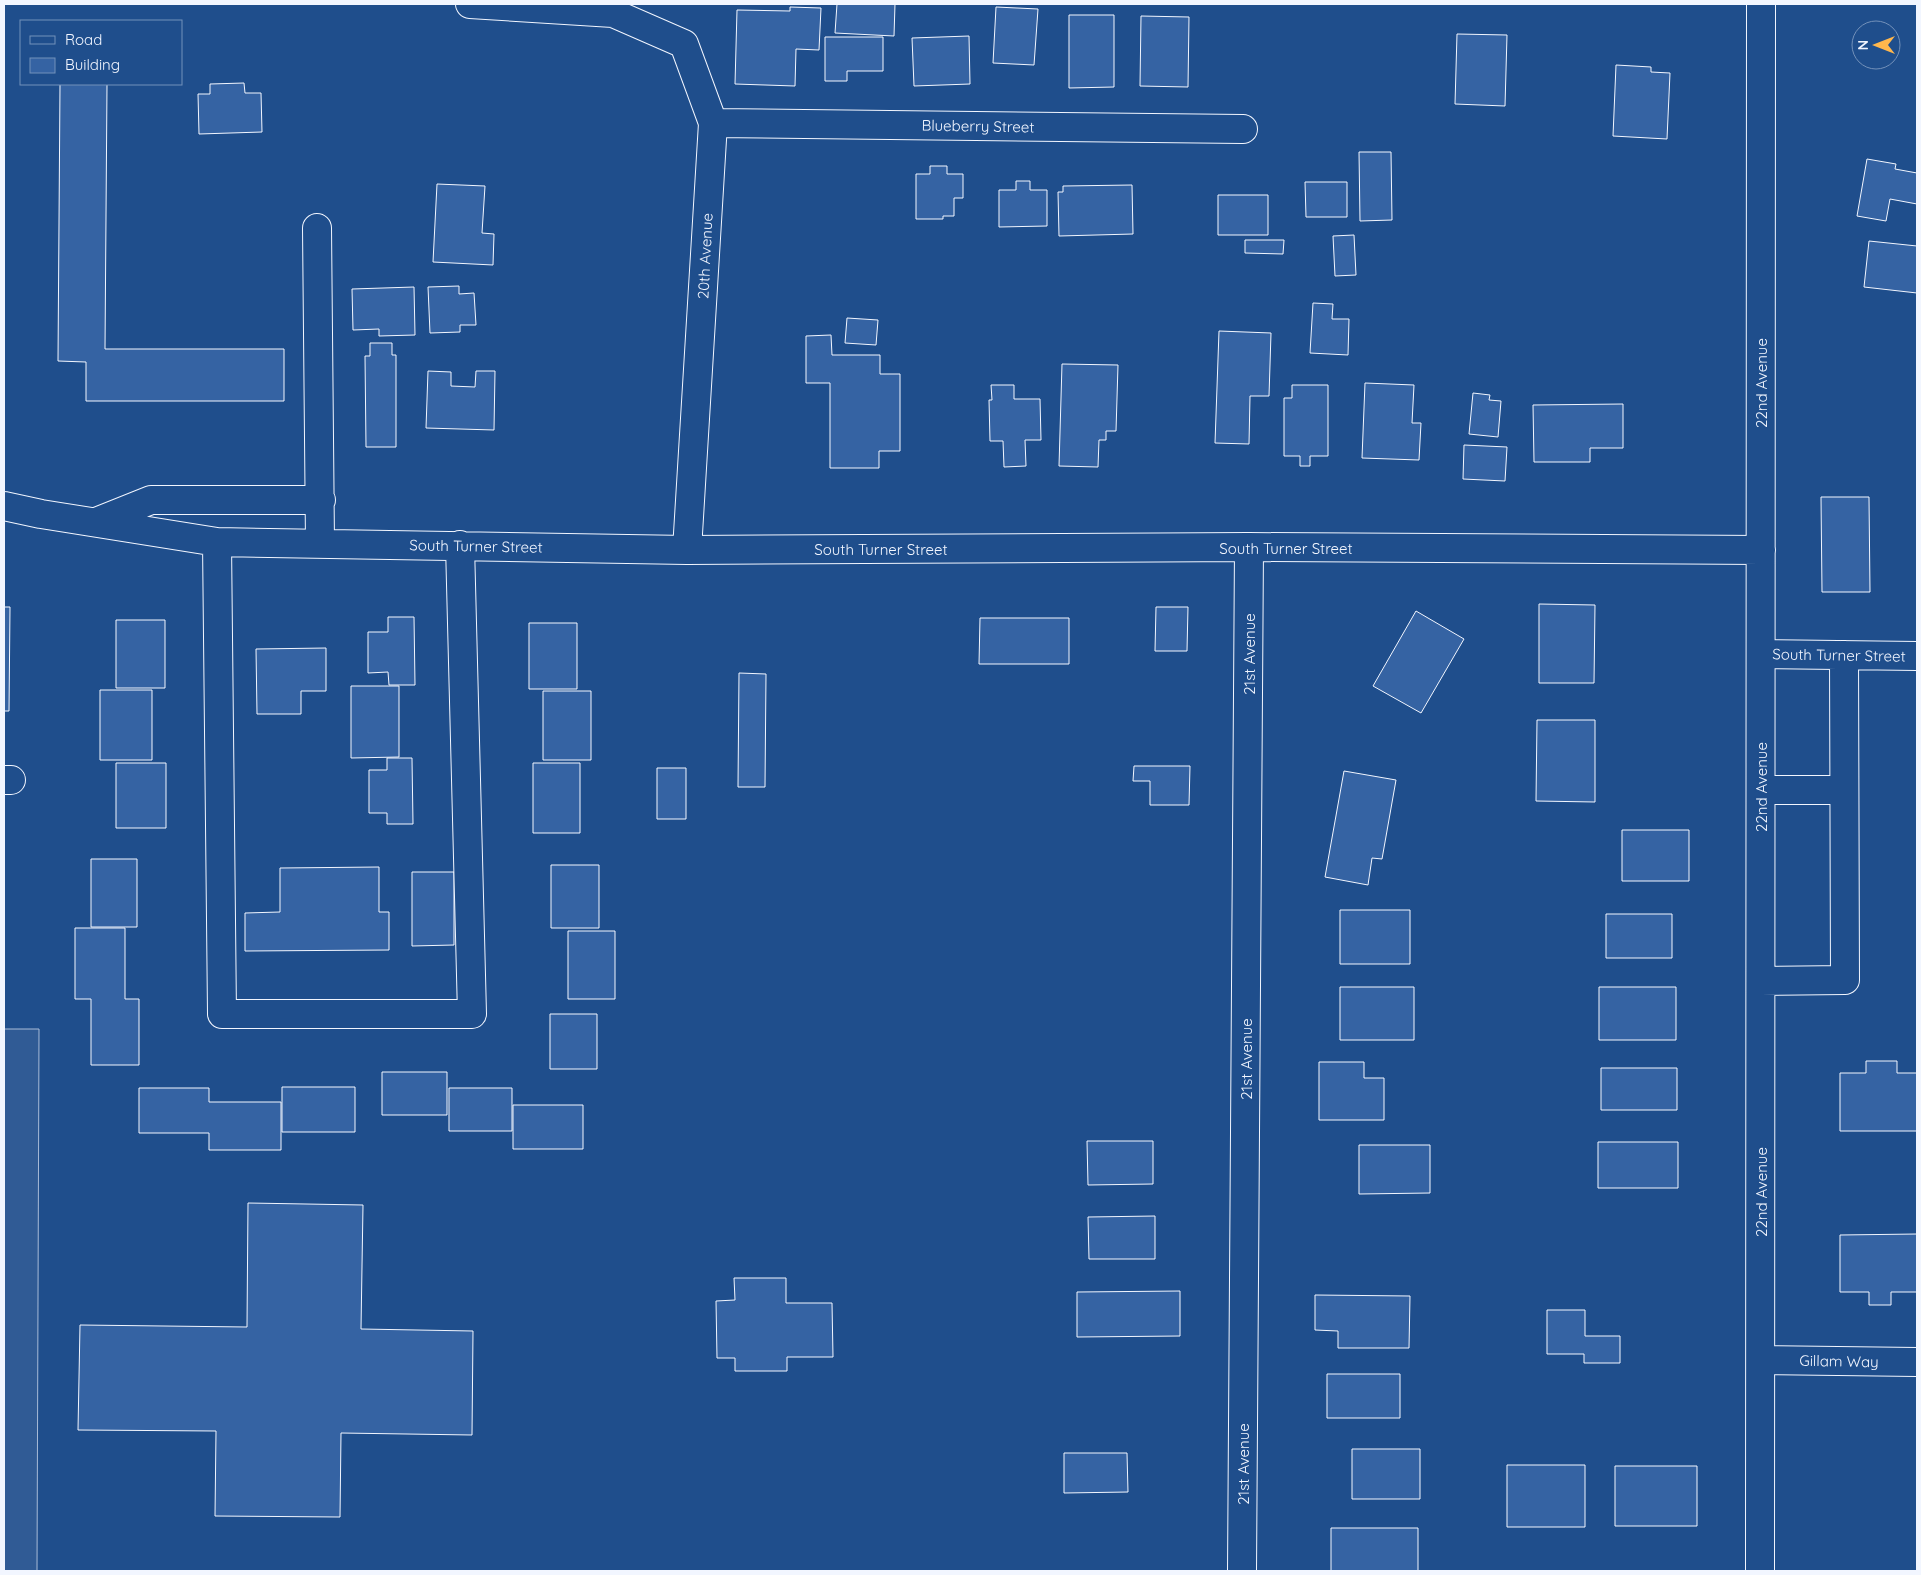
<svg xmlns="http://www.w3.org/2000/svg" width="1921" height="1575" font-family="Quicksand,sans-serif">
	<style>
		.built { fill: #305b95; stroke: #a8bbd7 }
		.building { fill: #3563a3; stroke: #f2f6ff }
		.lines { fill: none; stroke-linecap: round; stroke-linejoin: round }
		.minor-casing { stroke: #f2f6ff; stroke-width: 30 }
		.minor { stroke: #1f4e8c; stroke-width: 28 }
		.labels { text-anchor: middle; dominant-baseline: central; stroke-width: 4; stroke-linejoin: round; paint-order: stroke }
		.street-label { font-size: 15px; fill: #f2f6ff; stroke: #1f4e8c }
	</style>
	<rect width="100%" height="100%" fill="#1f4e8c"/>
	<path class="built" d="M4,1029H39L37,1571H4Z"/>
	<path class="building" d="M837,4H895L894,36L835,33Z
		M790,7L821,8L819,50L796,49L795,86L735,84L737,10L790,11Z
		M996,7L1038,9L1034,65L993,63Z
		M1069,15H1114V87L1069,88Z
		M1141,16L1189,17L1188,87L1140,86Z
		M1457,34L1507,35L1505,106L1455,104Z
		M969,36L970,84L914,86L912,38Z
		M825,37H883V71H847V81H825Z
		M1616,65L1651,67V72L1670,73L1667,139L1613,136Z
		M244,83L245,93H261L262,132L199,134L198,94H210V84Z
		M60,84H107L105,349H284V401H86V362L58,361Z
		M1359,152H1391L1392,220L1360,221Z
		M1867,159L1896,164L1895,169L1917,173V204L1890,199L1886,221L1857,216Z
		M930,166H947V174H963V198H954V216H943V219H916V174H930Z
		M1016,181H1030V190H1047V226L999,227V190H1016Z
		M1305,182H1347V217H1306Z
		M437,184L485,186L482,233L494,234L493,265L433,262Z
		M1132,185L1133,234L1059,236L1058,192H1063V186Z
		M1218,195H1268V235H1218Z
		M1354,235L1356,275L1335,276L1333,236Z
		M1245,240H1284L1283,254L1245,253Z
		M1869,241L1917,246V293L1864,287Z
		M459,286V294L474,293L476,325H460V332L430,333L428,287Z
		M414,287L415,335L379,336V329L353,330L352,289Z
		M1313,303L1333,304L1332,319H1349L1348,355L1310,353Z
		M847,318L878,320L876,345L845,343Z
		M1219,331L1271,333L1269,396H1250L1249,444L1215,443Z
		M831,335L832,355H880V374H900V451H879V468H830V383H806V336Z
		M370,343H392V355H396V447H366L365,356H370Z
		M1062,364L1118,365L1116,431H1106V440H1099L1098,467L1059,466Z
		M428,371L451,372V386L475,387L476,371H495L494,430L426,428Z
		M1365,383L1414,385L1412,423H1421L1419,460L1362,458Z
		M991,385H1014V399H1040L1041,440H1025L1026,466L1004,467L1003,441H990L989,400H992Z
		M1292,385H1328V456H1310V466H1300V456H1284V398H1292Z
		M1473,393L1490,395L1489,400L1501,401L1498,437L1469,434Z
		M1623,404V448H1590V462H1534L1533,405Z
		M1464,445L1507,447L1505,481L1463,479Z
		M1821,497H1869L1870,592H1822Z
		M1539,604L1595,605L1594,683H1539Z
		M4,607H10L9,711H4Z
		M1156,607H1188L1187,651H1155Z
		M1416,611L1464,639L1421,713L1373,686Z
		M388,617H414L415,685H389L388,672L368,673V632H388Z
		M980,618H1069V664H979Z
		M116,620H165V688H116Z
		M529,623H577V689H529Z
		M326,648V691H301V714H257L256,649Z
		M739,673L766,674L765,787H738Z
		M351,686H399V757L351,758Z
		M100,690H152V760H100Z
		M543,691H591V760H543Z
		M1537,720H1595V802L1536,801Z
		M387,758H412L413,824H387V813H369V770H387Z
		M116,763H166V828H116Z
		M533,763H580V833H533Z
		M1134,766H1190L1189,805H1150V781H1133Z
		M657,768H686V819H657Z
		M1344,771L1396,780L1382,859L1372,858L1368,885L1325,877Z
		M1622,830H1689V881H1622Z
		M91,859H137V927H91Z
		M551,865H599V928H551Z
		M379,867V912H389V950L245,951V913L280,912V868Z
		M412,872H454V945L412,946Z
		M1340,910H1410V964H1340Z
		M1606,914H1672V958H1606Z
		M75,928H125V999H139V1065H91V999H75Z
		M568,931H615V999H568Z
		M1340,987H1414V1040H1340Z
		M1599,987H1676V1040H1599Z
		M550,1014H597V1069H550Z
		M1866,1061H1897V1073H1917V1131H1840V1073H1866Z
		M1319,1062H1364V1078H1384V1120H1319Z
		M1601,1068H1677V1110H1601Z
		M382,1072H447V1115H382Z
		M282,1087H355V1132H282Z
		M139,1088H209V1102H281V1150H209V1133H139Z
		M449,1088H512V1131H449Z
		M513,1105H583V1149H513Z
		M1087,1141H1153V1184L1088,1185Z
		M1598,1142H1678V1188H1598Z
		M1359,1145H1430V1193L1359,1194Z
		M248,1203L363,1205L361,1329L473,1331L472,1435L341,1433L340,1517L215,1516L216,1431L78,1430L80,1325L247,1327Z
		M1155,1216V1259H1089L1088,1217Z
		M1917,1234V1292H1891V1305H1869V1292H1840V1235Z
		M734,1278H786V1303H832L833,1357H787V1371H735V1358H717L716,1301L735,1300Z
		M1180,1291V1336L1077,1337V1292Z
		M1315,1295L1410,1296L1409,1348H1338V1331L1315,1330Z
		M1547,1310H1585V1336H1620V1363H1584V1354H1547Z
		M1327,1374H1400V1418H1327Z
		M1352,1449H1420V1499H1352Z
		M1064,1453H1127L1128,1492L1064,1493Z
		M1507,1465H1585V1527H1507Z
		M1615,1466H1697V1526H1615Z
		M1331,1528H1418V1571H1331Z"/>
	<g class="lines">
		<defs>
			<path id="minor" d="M470,4L613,13L684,44L713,123L687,550
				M713,123L1243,129
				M317,228L320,543
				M4,506L41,514L217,542L687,550L1249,547L1761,550
				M96,522L151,500H321
				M217,542L222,1014H472L460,545
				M1761,654L1917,656
				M4,780H11
				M1761,790H1844
				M1761,981L1845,980L1844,655
				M1761,1360L1917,1362
				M1242,1571L1249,547
				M1760,1571L1761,4"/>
		</defs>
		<use href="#minor" class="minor-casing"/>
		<use href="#minor" class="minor"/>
	</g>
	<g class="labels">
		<g class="street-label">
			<text transform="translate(978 126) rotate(1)">Blueberry Street</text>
			<text transform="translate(705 256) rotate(-87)">20th Avenue</text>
			<text transform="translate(1761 383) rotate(-90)">22nd Avenue</text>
			<text transform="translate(476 546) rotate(1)">South Turner Street</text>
			<text x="1286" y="548">South Turner Street</text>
			<text x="881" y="549">South Turner Street</text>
			<text transform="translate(1249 654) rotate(-90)">21st Avenue</text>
			<text transform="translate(1839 655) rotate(1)">South Turner Street</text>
			<text transform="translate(1761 787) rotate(-90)">22nd Avenue</text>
			<text transform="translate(1246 1059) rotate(-90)">21st Avenue</text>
			<text transform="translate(1761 1192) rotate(-90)">22nd Avenue</text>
			<text transform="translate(1839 1361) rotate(1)">Gillam Way</text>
			<text transform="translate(1243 1464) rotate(-90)">21st Avenue</text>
		</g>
	</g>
	<rect width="1921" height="1575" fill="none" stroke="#f2f6ff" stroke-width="10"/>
	<rect x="20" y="20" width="162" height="65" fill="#1f4e8c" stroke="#7391ba"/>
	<rect x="30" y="36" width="25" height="8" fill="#1f4e8c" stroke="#7391ba"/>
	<text x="65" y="45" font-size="15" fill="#f2f6ff">Road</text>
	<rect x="30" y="58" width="25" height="15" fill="#3563a3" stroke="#7391ba"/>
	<text x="65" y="70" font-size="15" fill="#f2f6ff">Building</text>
	<g transform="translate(1876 45) rotate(270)"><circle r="24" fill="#1f4e8c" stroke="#7391ba"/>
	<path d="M0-4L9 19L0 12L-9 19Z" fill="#ffb74d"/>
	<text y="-8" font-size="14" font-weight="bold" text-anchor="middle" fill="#f2f6ff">N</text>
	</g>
</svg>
